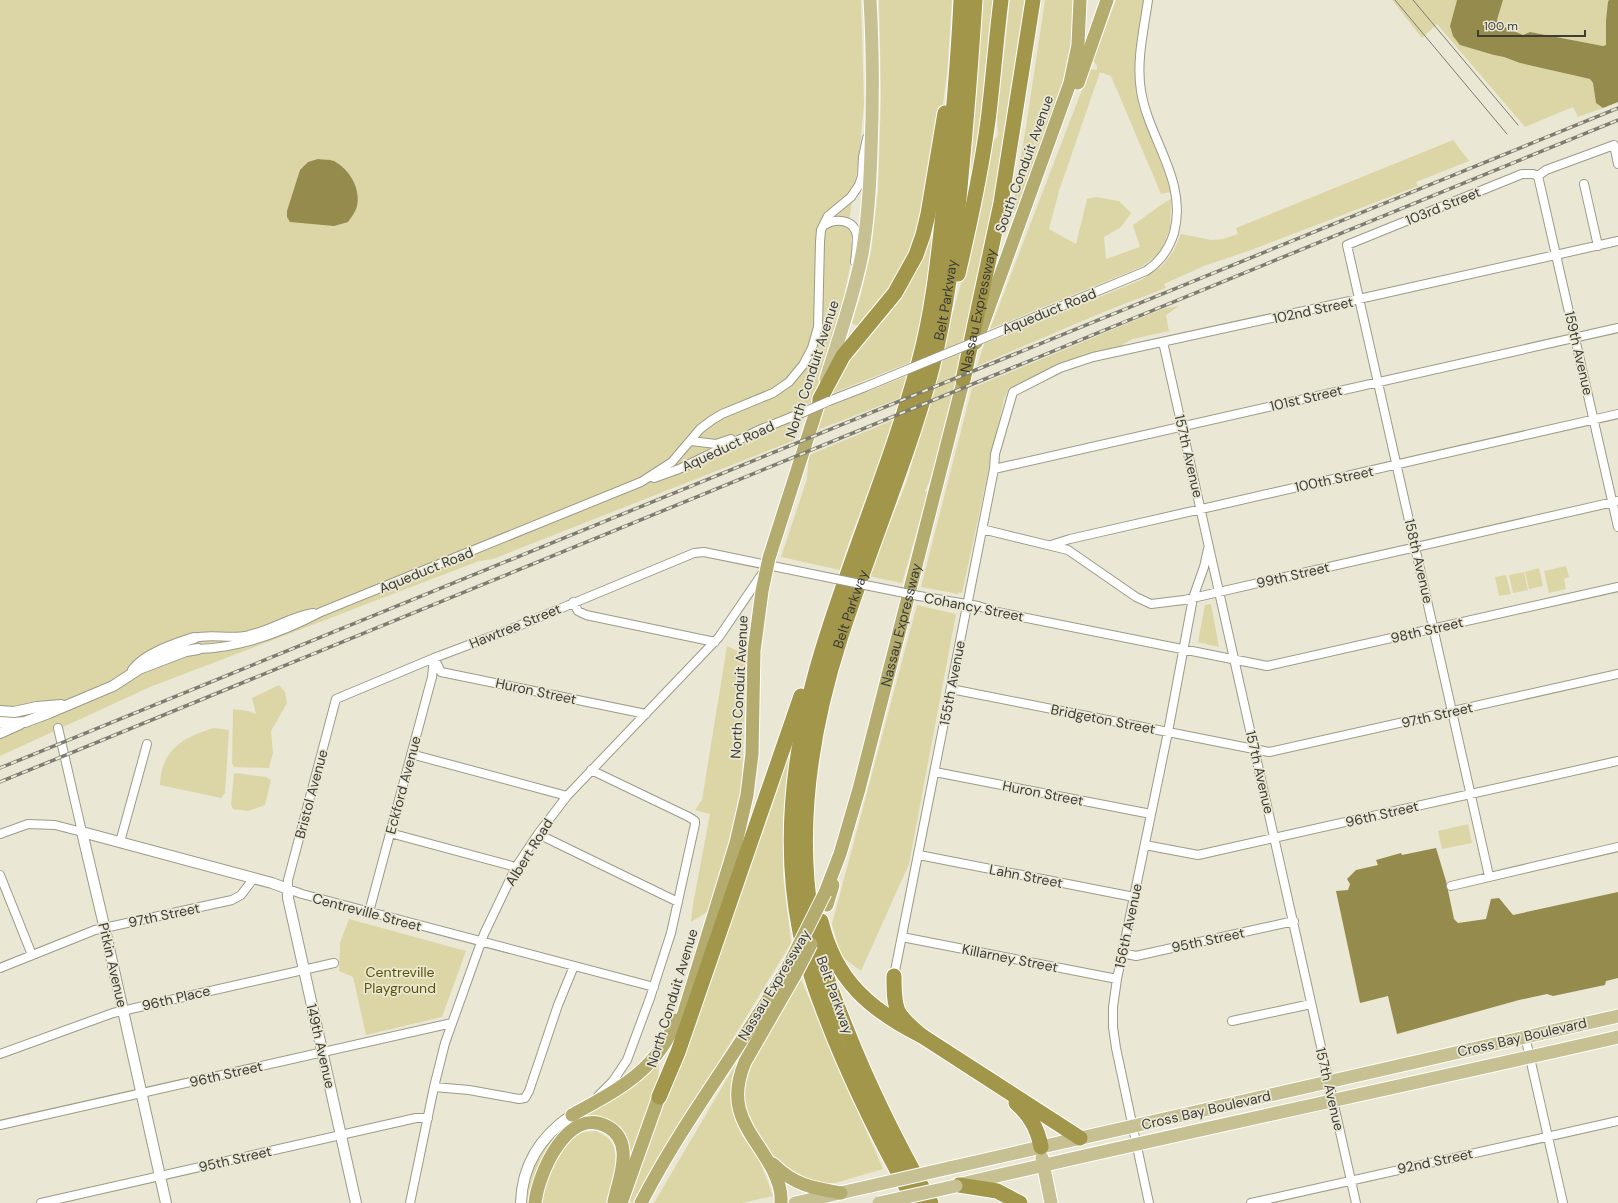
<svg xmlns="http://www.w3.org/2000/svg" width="1618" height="1203" font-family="'DM Sans',sans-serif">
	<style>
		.green { fill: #dcd6a6 }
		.water { fill: #948b4d }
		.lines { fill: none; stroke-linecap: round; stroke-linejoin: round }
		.minor-casing { stroke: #9c9a88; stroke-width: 10 }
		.tertiary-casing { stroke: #9c9a88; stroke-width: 12 }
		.primary-casing { stroke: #fff; stroke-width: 15 }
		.trunk-casing { stroke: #fff; stroke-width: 15 }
		.motorway-casing { stroke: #fff; stroke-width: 17 }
		.minor { stroke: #fff; stroke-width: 8 }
		.tertiary { stroke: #fff; stroke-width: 10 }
		.primary { stroke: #c7c092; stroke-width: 13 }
		.trunk { stroke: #b4ab6e; stroke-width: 13 }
		.motorway { stroke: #a1964a; stroke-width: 15 }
		.tram { stroke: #7e7c71; stroke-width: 1 }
		.rail-casing { stroke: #7e7c71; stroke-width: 3.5 }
		.rail { stroke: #eae7d4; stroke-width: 2; stroke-dasharray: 6; stroke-linecap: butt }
		.minor-bridge-casing { stroke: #9c9a88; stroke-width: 10; stroke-linecap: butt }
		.primary-bridge-casing { stroke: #fff; stroke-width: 15; stroke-linecap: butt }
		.trunk-bridge-casing { stroke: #fff; stroke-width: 15; stroke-linecap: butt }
		.minor-bridge { stroke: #fff; stroke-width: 8 }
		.primary-bridge { stroke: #c7c092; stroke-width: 13 }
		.trunk-bridge { stroke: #b4ab6e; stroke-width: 13 }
		.labels { text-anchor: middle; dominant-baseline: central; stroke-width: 3.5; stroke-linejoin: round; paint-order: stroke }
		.street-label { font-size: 14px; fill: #3d3c35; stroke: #eae7d4 }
		.park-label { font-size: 14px; fill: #5c5201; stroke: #eae7d4 }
	</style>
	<rect width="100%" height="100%" fill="#eae7d4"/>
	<path class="green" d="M0,0H861L864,103L859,158L848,227L852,236L851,239V243H854L853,250L841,313L813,402L808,404L795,440L493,559L479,561L150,687L0,756Z
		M879,0H952L947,73L941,118L912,258L861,328L852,323L861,294L871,252L878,191L881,95Z
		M981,0H997L975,173L971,172Z
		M1010,0H1027L1016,69L1010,88L1014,89L1010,117L962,361L932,476L925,491L928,492L902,583L868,576L907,481L963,276L990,146L998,135L997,116Z
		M1045,0H1075L1072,56L1065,74L1068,76L1030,182L1016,211L1012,209L1026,127Z
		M1116,0H1144C1140,35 1131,72 1140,106C1147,132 1171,166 1171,192L1161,194L1111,76L1100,72L1059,191L1049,229L1076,244L1087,199L1096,197L1119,201L1131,213L1121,227L1104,237L1106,259L1140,247L1133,225C1146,217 1157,206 1171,199L1170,228L1161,252L1141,267L990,329L1088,74L1091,69L1097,70V66L1093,60Z
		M1392,0H1457L1450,26L1494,55L1504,57L1520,63L1590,79L1593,83L1596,103L1603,108L1578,117L1573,107L1525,127L1437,24L1422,38Z
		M1503,0H1609L1606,20V45L1603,46L1530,32L1523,35L1498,24L1497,20Z
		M1453,140L1469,161L1416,182L1418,186L1251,250L1204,266L1164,284L1166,288L1106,311L977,366L984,344L1141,280L1162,266L1173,252L1181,234L1211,240L1223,239L1238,234L1236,228Z
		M937,206L933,252L918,342L915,345L911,362L828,395Z
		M1179,306L1166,315L1169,331L1133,339L1123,344V347L1062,364L1009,388L1004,399L962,593L959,592L958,594L921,587L972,388L1165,308Z
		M907,376L900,398L820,429L817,432L823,409Z
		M896,419C879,470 855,519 840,570L781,557L807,479L809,455Z
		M1566,566L1569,577L1564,579L1566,589L1549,593L1544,571Z
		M1539,568L1543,586L1529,589L1525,572Z
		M1524,572L1528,590L1513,593L1509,575Z
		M1506,575L1511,594L1499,596L1495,577Z
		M1211,604L1219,647L1198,642L1205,605Z
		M917,605L956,614L909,864L861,971L841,956L832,924Z
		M727,646L744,654L746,674L741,800L710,910L691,922L693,904L710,814L695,810L702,800Z
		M279,685L285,692L287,703L271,731L273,753L269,768L234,767L232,763L233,709L248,711L256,714L252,698Z
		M214,728L229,730L225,793L221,798L160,785C161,750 183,737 214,728Z
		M785,754H790L783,820V875L791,943L633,1203L628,1201L694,1020Z
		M236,773L266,777L271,780L265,805L248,811L233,809L231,805L234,774Z
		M1468,824L1472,843L1442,849L1438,831Z
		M349,919L466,951L442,1017L366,1035L353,977L339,971L340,943Z
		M800,977L883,1169L835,1183H812L781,1166L769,1154L751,1129L744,1101L745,1075Z
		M659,1061L658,1080L629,1160L616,1128L568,1127L531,1203H527L529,1183L535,1164L548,1143L559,1130L639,1079Z
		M735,1065L739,1066L736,1119L741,1134L760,1161L773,1196L742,1203H654Z
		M596,1131C600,1133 606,1136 609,1139C622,1153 612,1187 609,1203H538L547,1170L571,1138L583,1132Z"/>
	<path class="water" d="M1457,0H1503L1497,20L1498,24L1523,35L1530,32L1603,46L1606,45V20L1608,2L1609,0H1618V102L1603,108L1596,103L1593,83L1590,79L1520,63L1504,57L1494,55L1460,45L1453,36L1450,26Z
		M318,159C323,160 329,159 334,161C349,169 361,188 357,206C356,211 351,218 348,222L334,226L290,222L287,217V211L300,170L308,162Z
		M1436,848L1446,881L1454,919L1458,923L1486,919L1491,899L1499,898L1513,915L1618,892V978L1606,981L1605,985L1553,996L1547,994L1519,1000L1397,1034L1388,996L1360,1003L1336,891L1348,890L1350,884L1347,879L1356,870L1378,865L1376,860L1401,853L1402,855Z"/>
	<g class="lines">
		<defs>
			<path id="minor" d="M1538,176L1546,170L1614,145L1618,164
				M1584,184L1598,246
				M823,226C835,218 855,218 857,237C857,245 856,253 855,262
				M1006,329L1146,271C1160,262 1169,249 1174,233C1188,181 1149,140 1141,91C1136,61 1144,29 1148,0
				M1163,342L1356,1203
				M829,401L865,387
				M691,441L716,444L731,439
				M994,469L1618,328
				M654,478L679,469L759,430L804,412
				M982,529L1068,550L1136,597L1151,604L1184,600L1618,501
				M1051,545L1070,539L1618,414
				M870,586L900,592
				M919,596L978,606L997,612L1267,666L1618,587
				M573,602L578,611L586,615L715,642
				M194,638C212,633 230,640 249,635C271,630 290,617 313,613
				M198,649C242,648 283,632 321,612L641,482L672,462L700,429L712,420L722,414L773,393L789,382L803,365L812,348L818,327L820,242L821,230L828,216L851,197L859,185L862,176L863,157L867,138
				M434,658L441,672L646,714
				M951,689L1269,752L1618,674
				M411,754L567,796
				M591,770L689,817L695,821V824L671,933L650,998L627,1060L613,1081L598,1096
				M935,772L1151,814
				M390,833L516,867
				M0,834L28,824L55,825L82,832L58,728
				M538,834L678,902
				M120,842L147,744
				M1145,845L1198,855L1618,761
				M919,855L1134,897
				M0,875L32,955
				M1489,876L1347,245L1522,174H1533L1538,176L1618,527
				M1451,886L1618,847
				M369,912L432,677L434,658
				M902,937L1117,979
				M1122,953L1136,956L1294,921
				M0,968L95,930L232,900L241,895L254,878
				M894,976L994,469L995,454L1013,392L1060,368L1093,357L1359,299L1618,241
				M654,987L302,894L288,889V880L336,699L434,658L516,627L694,553L704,552L836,579
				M1232,1021L1311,1004
				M1525,1036L1563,1203
				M0,1054L113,1013L334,963
				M434,1087L469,1090L519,1099L525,1098L529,1091L558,1005L574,966
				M0,1125L452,1023
				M41,1203L416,1118H428
				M410,1203L434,1087L445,1043L484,934L516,867L538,834L567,796L719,637L764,571
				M1149,1203L1116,1048L1113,1027V1007L1117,979L1168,732L1193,598L1204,567L1208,549
				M1251,1203L1618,1121"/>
			<path id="tertiary" d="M133,670C145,654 175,644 194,638
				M0,711L14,712L37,707L61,705
				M0,722L14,723L25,722L49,713L113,686L139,669L186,651L198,649
				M0,733L20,724
				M166,1203L103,921L82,832L272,883L288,889V898L356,1203
				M521,1203C522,1165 541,1136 572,1115"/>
			<path id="primary" d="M826,379C839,337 854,296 862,254C868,220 870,185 871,151C873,101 873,51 870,0
				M1042,1158L1051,1203
				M949,1168L1618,1016
				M962,1184C1180,1133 1399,1087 1618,1037
				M795,1203L871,1186"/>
			<g id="trunk">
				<path d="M1078,83L1107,0"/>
				<path d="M976,343L1070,83L1078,45L1080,0"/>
				<path id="s1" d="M825,893L840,854L859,789L966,370"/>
				<path d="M827,905L833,885"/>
				<path d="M678,1032L736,843L747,795L752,754L754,651L762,591L769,558L820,399"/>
				<path d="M572,1115C617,1090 657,1071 676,1020"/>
				<path d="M773,1164C794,1185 812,1188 841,1193"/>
				<path d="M535,1203C538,1174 568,1104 608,1127C617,1132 622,1141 623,1151C625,1168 617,1186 614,1202"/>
				<path d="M621,1203L662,1088"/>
				<path d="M641,1203C684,1119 743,1045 790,963"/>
				<path d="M781,1203C782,1191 778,1181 773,1170C752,1131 724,1112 745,1062L795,975"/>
			</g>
			<g id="motorway">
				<path d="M958,274C970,223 981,172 988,121C993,81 996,40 1001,0"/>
				<path id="s2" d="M963,380L1001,203L1033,0"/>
				<path d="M820,399L843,356L895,293L916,255L923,235L928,214L945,113"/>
				<path d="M821,921C835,980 870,1010 922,1036"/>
				<path d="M894,976C894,1010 895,1014 922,1036L1080,1138"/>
				<path d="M659,1097L678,1052L801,696"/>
				<path d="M1016,1103C1030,1115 1038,1129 1041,1147"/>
				<path d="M959,1185L997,1191L1020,1203"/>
				<path d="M915,1203C885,1150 858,1096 835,1040C821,1005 807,969 800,932C780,833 796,731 827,635C856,543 894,455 919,362C934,307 939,250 945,194C952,130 958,65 961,0"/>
				<path id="s3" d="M931,1203C899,1147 870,1089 846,1028C831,991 817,954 811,914C796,820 812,726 841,636C870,546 908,459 932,368C947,309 954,248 960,188C966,125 971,63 975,0"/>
			</g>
		</defs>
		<use href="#minor" class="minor-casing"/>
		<use href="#tertiary" class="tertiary-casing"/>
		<use href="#primary" class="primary-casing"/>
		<use href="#trunk" class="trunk-casing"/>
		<use href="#motorway" class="motorway-casing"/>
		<use href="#minor" class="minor"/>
		<use href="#tertiary" class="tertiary"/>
		<use href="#primary" class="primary"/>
		<use href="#trunk" class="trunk"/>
		<use href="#motorway" class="motorway"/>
		<path class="tram" d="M1395,0L1507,134
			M1413,0L1518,125"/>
		<defs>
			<path id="rail" d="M0,768L1618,108
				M0,782L1618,120"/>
		</defs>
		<use href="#rail" class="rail-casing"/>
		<use href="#rail" class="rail"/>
		<defs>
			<path id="minor-bridge" d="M865,387L1006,329
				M804,412L829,401
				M836,579L870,586
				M900,592L919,596"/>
			<path id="primary-bridge" d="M871,1186L949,1168
				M879,1203L956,1186"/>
			<path id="trunk-bridge" d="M790,963L825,893
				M795,975L811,944"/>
		</defs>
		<use href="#minor-bridge" class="minor-bridge-casing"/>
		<use href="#primary-bridge" class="primary-bridge-casing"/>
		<use href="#trunk-bridge" class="trunk-bridge-casing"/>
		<use href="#minor-bridge" class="minor-bridge"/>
		<use href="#primary-bridge" class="primary-bridge"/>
		<use href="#trunk-bridge" class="trunk-bridge"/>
	</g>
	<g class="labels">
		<g class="street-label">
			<text transform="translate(1024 164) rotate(-70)">South Conduit Avenue</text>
			<text transform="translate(1443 206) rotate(-22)">103rd Street</text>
			<text stroke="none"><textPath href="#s3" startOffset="949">Belt Parkway</textPath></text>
			<text transform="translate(1313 310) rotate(-12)">102nd Street</text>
			<text stroke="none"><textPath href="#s2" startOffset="71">Nassau Expressway</textPath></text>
			<text transform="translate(1049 311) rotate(-22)">Aqueduct Road</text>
			<text transform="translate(1579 353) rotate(77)">159th Avenue</text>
			<text transform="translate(812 369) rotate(-72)">North Conduit Avenue</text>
			<text transform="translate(1306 398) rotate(-13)">101st Street</text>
			<text transform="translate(728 446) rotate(-25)">Aqueduct Road</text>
			<text transform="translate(1189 456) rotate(77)">157th Avenue</text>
			<text transform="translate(1334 479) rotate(-12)">100th Street</text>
			<text transform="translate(1419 561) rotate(77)">158th Avenue</text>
			<text transform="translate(426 570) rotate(-22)">Aqueduct Road</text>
			<text transform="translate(1293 575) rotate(-13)">99th Street</text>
			<text transform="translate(974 607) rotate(11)">Cohancy Street</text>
			<text stroke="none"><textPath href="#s3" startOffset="625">Belt Parkway</textPath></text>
			<text stroke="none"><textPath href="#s1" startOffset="279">Nassau Expressway</textPath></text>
			<text transform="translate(515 626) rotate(-22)">Hawtree Street</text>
			<text transform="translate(1427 630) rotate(-13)">98th Street</text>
			<text transform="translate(952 683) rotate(-79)">155th Avenue</text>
			<text transform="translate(739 687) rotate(-87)">North Conduit Avenue</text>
			<text transform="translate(536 691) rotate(12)">Huron Street</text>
			<text transform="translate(1437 715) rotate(-13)">97th Street</text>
			<text transform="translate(1103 719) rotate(11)">Bridgeton Street</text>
			<text transform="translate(1260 772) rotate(77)">157th Avenue</text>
			<text transform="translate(403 785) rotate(-75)">Eckford Avenue</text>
			<text transform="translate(1043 793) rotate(11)">Huron Street</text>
			<text transform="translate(311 794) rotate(-75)">Bristol Avenue</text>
			<text transform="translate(1382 814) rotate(-13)">96th Street</text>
			<text transform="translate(529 852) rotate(-58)">Albert Road</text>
			<text transform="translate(1026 876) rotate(11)">Lahn Street</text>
			<text transform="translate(367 912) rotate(15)">Centreville Street</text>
			<text transform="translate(164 915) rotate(-12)">97th Street</text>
			<text transform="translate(1128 926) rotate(-78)">156th Avenue</text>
			<text transform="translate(1208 940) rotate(-12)">95th Street</text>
			<text transform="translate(1010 958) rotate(11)">Killarney Street</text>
			<text transform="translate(113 965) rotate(77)">Pitkin Avenue</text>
			<text transform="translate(774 985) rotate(-59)">Nassau Expressway</text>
			<text transform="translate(835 995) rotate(70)">Belt Parkway</text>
			<text transform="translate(176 998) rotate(-13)">96th Place</text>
			<text transform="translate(672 998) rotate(-73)">North Conduit Avenue</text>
			<text transform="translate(1522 1037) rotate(-13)">Cross Bay Boulevard</text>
			<text transform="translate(321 1046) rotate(77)">149th Avenue</text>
			<text transform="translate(226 1074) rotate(-13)">96th Street</text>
			<text transform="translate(1330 1089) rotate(77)">157th Avenue</text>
			<text transform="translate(1206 1110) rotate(-13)">Cross Bay Boulevard</text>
			<text transform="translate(235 1159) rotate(-13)">95th Street</text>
			<text transform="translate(1435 1161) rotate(-12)">92nd Street</text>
		</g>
		<g class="park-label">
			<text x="400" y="972">Centreville<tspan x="400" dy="16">Playground</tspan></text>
		</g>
	</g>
	<path d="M1478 30v6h107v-6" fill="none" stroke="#3d3c35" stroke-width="2"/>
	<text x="1484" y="30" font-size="12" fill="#3d3c35" stroke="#eae7d4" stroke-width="3" paint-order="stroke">100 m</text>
</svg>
